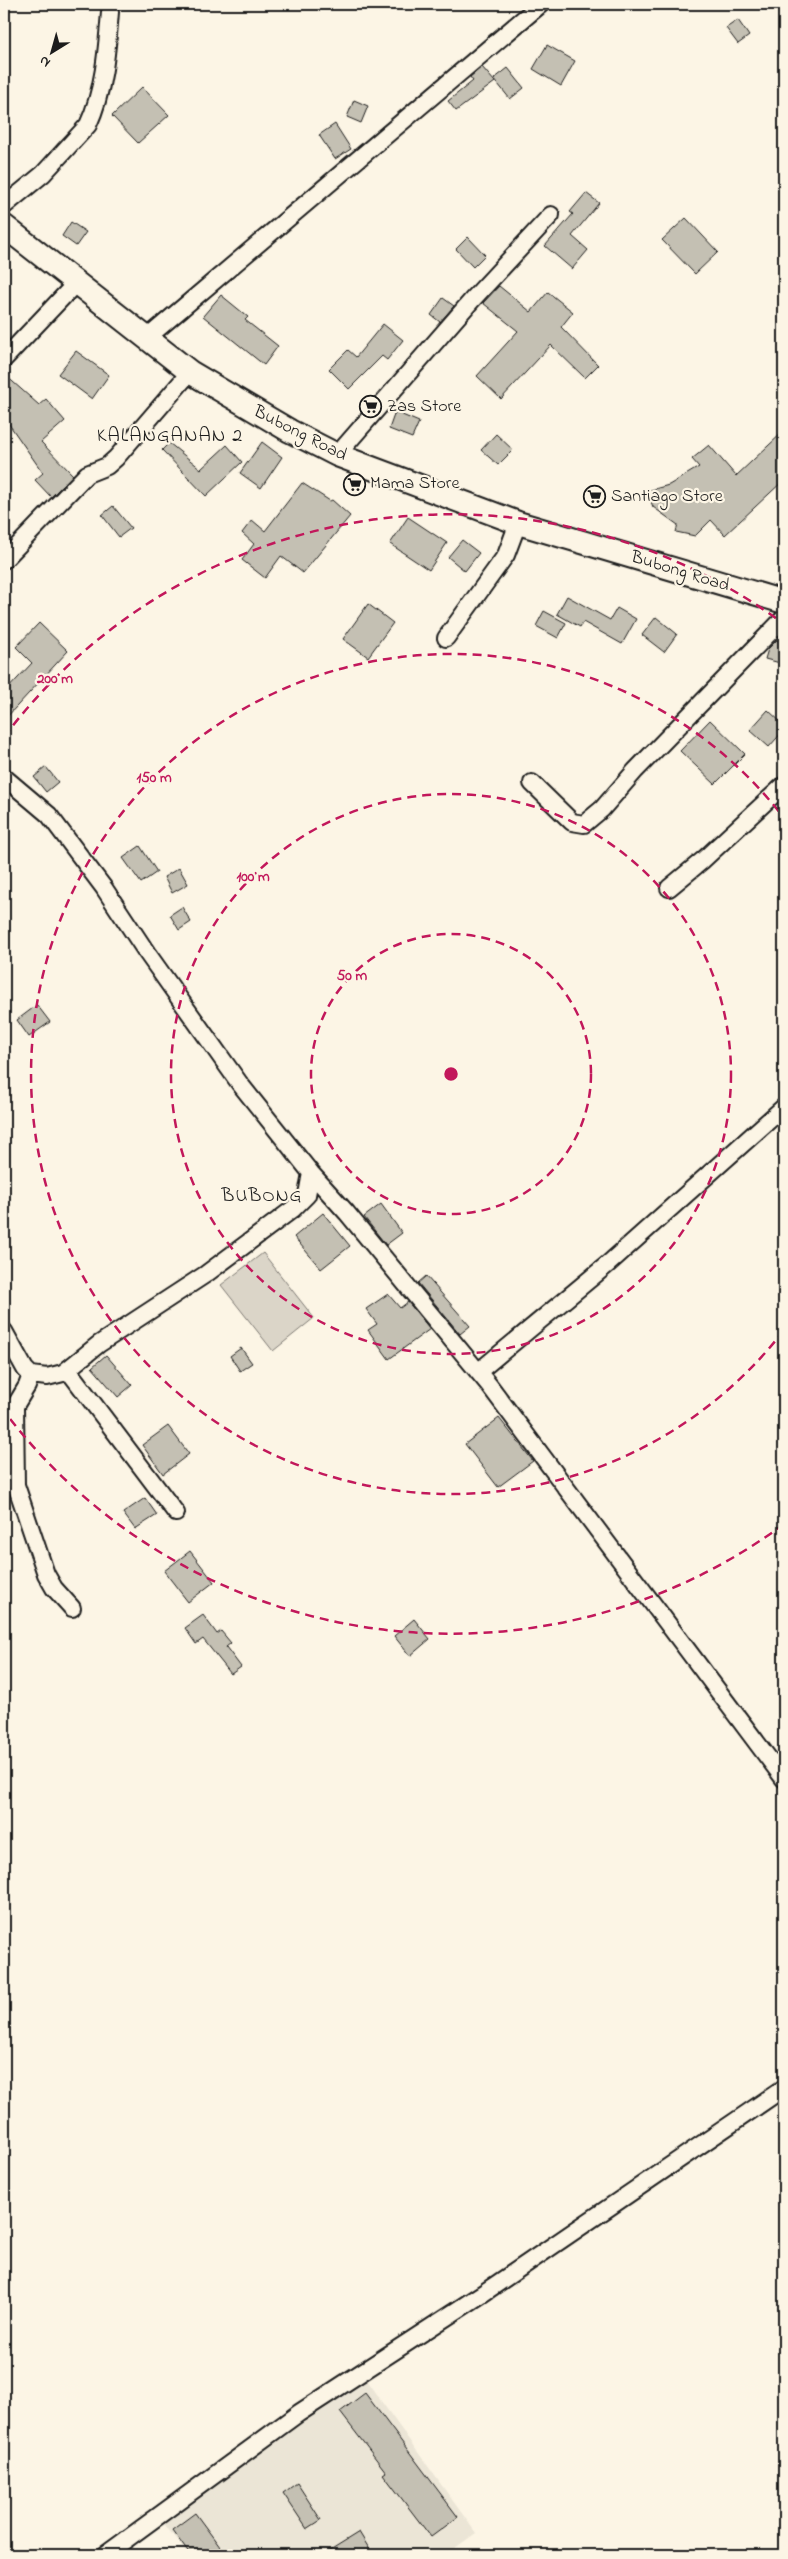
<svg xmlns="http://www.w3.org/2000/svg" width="788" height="2559" font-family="'Indie Flower',sans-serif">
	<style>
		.built { fill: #ebe5d6 }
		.green { fill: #dbd5c8; stroke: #7c7872 }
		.building { fill: #c4c0b3; stroke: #1c1c1c }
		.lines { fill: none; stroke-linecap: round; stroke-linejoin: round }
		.street-casing { stroke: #1c1c1c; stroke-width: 20 }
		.secondary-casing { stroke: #1c1c1c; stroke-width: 26 }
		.street { stroke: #fcf5e5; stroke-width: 16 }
		.secondary { stroke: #fcf5e5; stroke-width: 22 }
		.ring { fill: none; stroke: #c2185b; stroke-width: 2.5; stroke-dasharray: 9 6 }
		.labels { text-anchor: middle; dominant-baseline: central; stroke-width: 4.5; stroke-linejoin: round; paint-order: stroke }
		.poi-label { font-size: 18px; fill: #1c1c1c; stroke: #fcf5e5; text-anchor: start }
		.street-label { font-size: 18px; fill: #1c1c1c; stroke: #fcf5e5 }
		.neighbourhood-label { font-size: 19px; letter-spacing: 1px; fill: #1c1c1c; stroke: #fcf5e5 }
		.quarter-label { font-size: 20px; letter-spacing: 1px; fill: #1c1c1c; stroke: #fcf5e5 }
		.centre { fill: #c2185b; stroke: #fcf5e5; stroke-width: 2.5 }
		.ring-label { font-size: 15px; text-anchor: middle; font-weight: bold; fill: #c2185b; stroke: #fcf5e5; stroke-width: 4.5; stroke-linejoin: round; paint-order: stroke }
	</style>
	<rect width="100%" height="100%" fill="#fcf5e5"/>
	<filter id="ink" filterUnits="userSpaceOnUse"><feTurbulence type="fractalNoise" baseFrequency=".02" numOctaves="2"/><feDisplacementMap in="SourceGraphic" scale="10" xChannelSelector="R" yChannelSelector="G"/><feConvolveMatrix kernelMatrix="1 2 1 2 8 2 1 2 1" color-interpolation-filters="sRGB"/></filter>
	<g filter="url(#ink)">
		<path class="built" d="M363,2376L476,2533L445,2555H188L162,2521Z"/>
		<path class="green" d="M263,1253L314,1318L273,1351L221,1285Z"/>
		<path class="building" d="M738,20L749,36L738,44L726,28Z
			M547,45L575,61L561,86L533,69Z
			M482,67L495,82L456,111L448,101L473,81L470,77Z
			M508,68L524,88L510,99L494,79Z
			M142,87L169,115L138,143L112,116Z
			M354,100L368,106L361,123L347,117Z
			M335,124L351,149L335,159L319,135Z
			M586,193L599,203L572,236L588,250L572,269L545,246L573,214L570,212Z
			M686,218L718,252L695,274L662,240Z
			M71,222L86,232L76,246L62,236Z
			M468,237L485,255L473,267L456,249Z
			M499,286L531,312L548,292L573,312L561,327L598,365L585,378L551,345L501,399L477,376L518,331L483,303Z
			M221,295L248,317L245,320L278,346L264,365L203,316Z
			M443,298L454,306L440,322L431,315Z
			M383,324L403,340L387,360L382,356L349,389L329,369L348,350L356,357Z
			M76,351L109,375L92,399L58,374Z
			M4,374L39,405L46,399L65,421L41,442L73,475L51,497L35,480L43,473L4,417Z
			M395,412L419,422L412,438L389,429Z
			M784,431V480L725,535L711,520L695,536L676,532L678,525L653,507L647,491L669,485L699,467L692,459L709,445L736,476Z
			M496,434L513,450L498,465L481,450Z
			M262,442L282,457L261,488L240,473Z
			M169,443L201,469L227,445L242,462L206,496L162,450Z
			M302,483L330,501L332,500L350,516L303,573L281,556L265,578L242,560L254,544L242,533L252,520L265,531Z
			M113,506L131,528L119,537L102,515Z
			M408,517L447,543L429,570L390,544Z
			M462,540L479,553L465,571L448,557Z
			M567,596L610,620L617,608L636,619L622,644L583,622L580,627L557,614Z
			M368,604L393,623L368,657L343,639Z
			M544,611L566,623L558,638L536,626Z
			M656,617L677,634L664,652L642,635Z
			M39,623L68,651L4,720V693L32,663L16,647Z
			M777,640L784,642V664L765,659L768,649Z
			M768,710L784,725V730L769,747L750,730Z
			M710,720L745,754L715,784L680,751Z
			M46,767L58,782L46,792L34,777Z
			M140,846L157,872L141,883L123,858Z
			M179,868L188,884L172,893L164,877Z
			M182,907L191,922L179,930L170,915Z
			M37,1005L50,1022L29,1037L17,1020Z
			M381,1204L402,1233L386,1245L364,1217Z
			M323,1213L350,1246L321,1269L294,1237Z
			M426,1276L470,1326L460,1334L418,1283Z
			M388,1294L400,1308L408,1302L430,1329L389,1359L368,1330L377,1324L366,1309Z
			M241,1348L252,1363L240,1371L230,1356Z
			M106,1355L132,1385L118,1397L92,1367Z
			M499,1418L533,1461L498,1487L465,1444Z
			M168,1426L189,1454L163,1474L142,1445Z
			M145,1498L157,1515L135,1529L123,1513Z
			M190,1551L214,1582L188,1602L164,1571Z
			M203,1615L217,1634L221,1631L231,1643L226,1647L241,1667L231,1674L203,1639L196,1644L185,1628Z
			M414,1619L430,1639L410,1656L394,1636Z
			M365,2393L458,2517L431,2537L383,2474L386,2472L340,2412Z
			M297,2483L321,2520L307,2529L283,2493Z
			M195,2513L226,2555H190L172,2530Z
			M359,2532L373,2555H322Z"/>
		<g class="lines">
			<defs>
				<path id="street" d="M4,206L43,174L88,125C104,91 107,49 110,12
					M147,338L541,4
					M4,359L76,283
					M337,455L472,300L551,215
					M4,560L87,474L107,466L116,458L190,372
					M446,638L506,555L518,523
					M4,777L49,815L104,888L147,953L240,1084L311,1173L347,1213L489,1385L784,1779
					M532,783L572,822L584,824L602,809L635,771L784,618
					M669,888L703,860L784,785
					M4,1331L25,1369L31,1375L47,1377L63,1373L99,1344L206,1274L293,1209L307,1195L311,1173
					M68,1370L176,1513
					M478,1372L608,1264L784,1107
					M31,1375L27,1386L15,1406L16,1485L46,1574L54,1588L72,1608
					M105,2555L299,2413L482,2294L784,2088"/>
				<path id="secondary" d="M4,226L190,372L290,431L337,455L518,523L784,602"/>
			</defs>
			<use href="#street" class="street-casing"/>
			<use href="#secondary" class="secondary-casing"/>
			<use href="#street" class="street"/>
			<use href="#secondary" class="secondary"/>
		</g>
	</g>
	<g class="ring">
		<circle cx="451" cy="1074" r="140"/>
		<circle cx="451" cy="1074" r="280"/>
		<path d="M784 1330A420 420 0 1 1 784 818"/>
		<path d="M784 1524A560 560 0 0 1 4 1411M4 737A560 560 0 0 1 784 624"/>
	</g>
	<defs>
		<symbol id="supermarket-ring" viewBox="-11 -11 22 22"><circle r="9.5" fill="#fcf5e5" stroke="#1c1c1c" stroke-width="1.5"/><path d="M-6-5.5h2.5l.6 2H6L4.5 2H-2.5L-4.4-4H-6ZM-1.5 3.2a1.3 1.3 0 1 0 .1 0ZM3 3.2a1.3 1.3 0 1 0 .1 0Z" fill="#1c1c1c"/></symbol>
	</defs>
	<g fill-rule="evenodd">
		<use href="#supermarket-ring" x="358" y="394" width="25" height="25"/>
		<use href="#supermarket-ring" x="342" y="472" width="25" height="25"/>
		<use href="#supermarket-ring" x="582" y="484" width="25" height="25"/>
	</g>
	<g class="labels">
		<g class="poi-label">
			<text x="387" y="407">Zas Store</text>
			<text x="370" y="484">Mama Store</text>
			<text x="611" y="497">Santiago Store</text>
		</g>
		<g class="street-label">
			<text transform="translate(300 434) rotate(27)">Bubong Road</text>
			<text transform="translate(680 572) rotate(17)">Bubong Road</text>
		</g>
		<g class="neighbourhood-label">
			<text x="262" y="1196">BUBONG</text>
		</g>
		<g class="quarter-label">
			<text x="170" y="436">KALANGANAN 2</text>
		</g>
	</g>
	<circle cx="451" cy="1074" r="8" class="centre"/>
	<g class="ring-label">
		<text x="55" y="683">200 m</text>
		<text x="154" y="782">150 m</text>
		<text x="253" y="881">100 m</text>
		<text x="352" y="980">50 m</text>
	</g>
	<rect width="788" height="2559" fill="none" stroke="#fcf5e5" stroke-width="20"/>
	<rect x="10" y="10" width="768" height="2539" fill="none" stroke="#1c1c1c" stroke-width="2" filter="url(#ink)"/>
	<g transform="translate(52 52) rotate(217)" stroke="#fcf5e5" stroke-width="4" paint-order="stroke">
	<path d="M0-4L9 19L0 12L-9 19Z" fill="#1c1c1c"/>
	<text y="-8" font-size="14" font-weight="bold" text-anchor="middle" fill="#1c1c1c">N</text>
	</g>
</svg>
